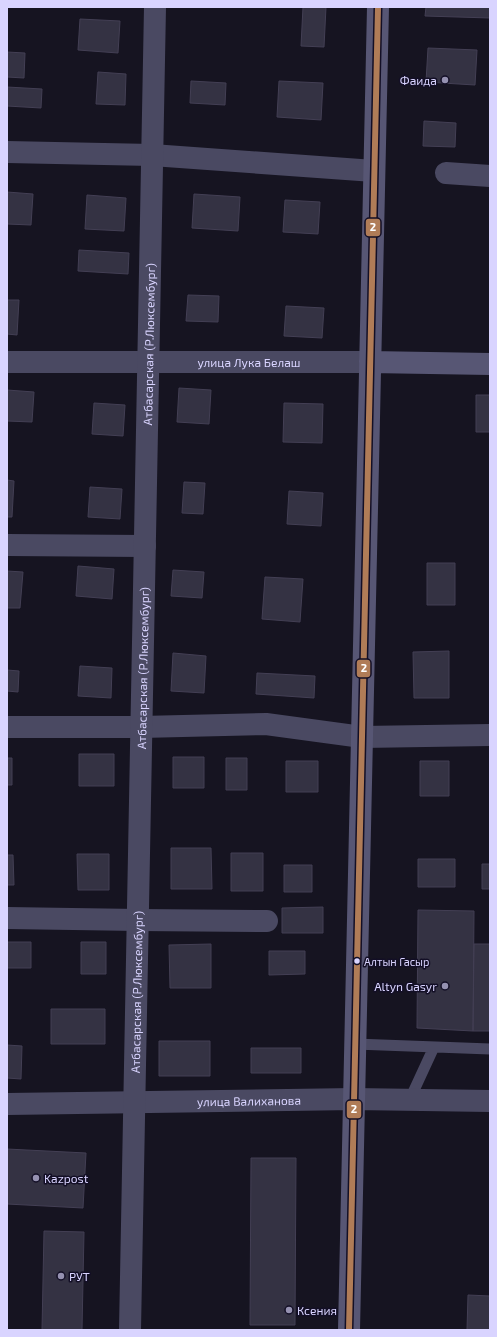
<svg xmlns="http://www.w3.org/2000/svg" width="497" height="1337" font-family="'Exo 2',sans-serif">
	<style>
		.building { fill: #343243; stroke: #433f54 }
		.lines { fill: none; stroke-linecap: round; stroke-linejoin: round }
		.lane { stroke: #4a4962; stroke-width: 11 }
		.street { stroke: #4a4962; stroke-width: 22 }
		.secondary { stroke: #575674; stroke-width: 22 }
		.bus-1-casing { stroke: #130f26; stroke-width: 9 }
		.bus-1 { stroke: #b07c57; stroke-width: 6 }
		.poi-dot { fill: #9591b1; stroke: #130f26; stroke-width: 1.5 }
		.bus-dot { fill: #d9d4ff; stroke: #130f26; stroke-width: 1.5 }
		.labels { text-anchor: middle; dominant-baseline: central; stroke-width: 3; stroke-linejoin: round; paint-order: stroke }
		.bus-label { font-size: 11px; fill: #d9d4ff; stroke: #130f26; text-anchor: start }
		.poi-label { font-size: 12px; fill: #d9d4ff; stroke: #130f26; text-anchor: start }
		.street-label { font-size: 12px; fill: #d9d4ff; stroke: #130f26 }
		.line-badge { stroke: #130f26; stroke-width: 1.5 }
		.badge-label { font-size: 11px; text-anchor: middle; font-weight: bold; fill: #fff }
	</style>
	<rect width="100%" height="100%" fill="#161421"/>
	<path class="building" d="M303,7H326L324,47L301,46Z
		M426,7H490V18L425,16Z
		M80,19L120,21L118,53L78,50Z
		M428,48L477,50L475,85L426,82Z
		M7,52L25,53L24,78L7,77Z
		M98,72L126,74L125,105L96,104Z
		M191,81L226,83L225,105L190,103Z
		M279,81L323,83L321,120L277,117Z
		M7,87L42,89L41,108L7,106Z
		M424,121L456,123L455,147L423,146Z
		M7,192L33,194L31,225L7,224Z
		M194,194L240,197L238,231L192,228Z
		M87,195L126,198L124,231L85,229Z
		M285,200L320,202L318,234L283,232Z
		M79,250L129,253L128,274L78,271Z
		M188,295L219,296L218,322L186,321Z
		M7,300H19L17,335L7,334Z
		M286,306L324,308L322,338L284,336Z
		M179,388L211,390L209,424L177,422Z
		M7,390L34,392L32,422L7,421Z
		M476,395H490V432H476Z
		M94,403L125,405L123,436L92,434Z
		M284,403L323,404L322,443L283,442Z
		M7,480L14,481L12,517H7Z
		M184,482L205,483L203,514L182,513Z
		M90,487L122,489L120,519L88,517Z
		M289,491L323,493L321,526L287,524Z
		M427,563H455V605H427Z
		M78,566L114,569L112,599L76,596Z
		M173,570L204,572L202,598L171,596Z
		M7,571L23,572L20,608H7Z
		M265,577L303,579L300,622L262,619Z
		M449,651V698H414L413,652Z
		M173,653L206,656L204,693L171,691Z
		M80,666L112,668L111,698L78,696Z
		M7,670L19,671L18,692L7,691Z
		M257,673L315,676L314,698L256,694Z
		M79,754H114V786H79Z
		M173,757H204V788H173Z
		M7,758H12V785H7Z
		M226,758H247V790H226Z
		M286,761H318V792H286Z
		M420,761H449V796H420Z
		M171,848H211L212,889H171Z
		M231,853H263V891H231Z
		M77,854H109V890H78Z
		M7,855H13L14,885H7Z
		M418,859H455V887H418Z
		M482,864H490V889H482Z
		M284,865H312V892H284Z
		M323,907V933H282V908Z
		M418,910L474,911L473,1031L417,1028Z
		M7,942H31V968H7Z
		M81,942H106V974H81Z
		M211,944V988H170L169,945Z
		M474,944H490V1031H473Z
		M269,951H305V974L269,975Z
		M51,1009H105V1044H51Z
		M159,1041H210V1076H159Z
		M7,1045L22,1046L21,1079L7,1078Z
		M251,1048H301V1073H251Z
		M7,1149L86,1153L83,1208L7,1204Z
		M251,1158H296L295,1325H250Z
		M44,1231L84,1232L82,1330H42Z
		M468,1295L490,1296V1330H467Z"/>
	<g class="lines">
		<path class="lane" d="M355,1044L490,1049
			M410,1099L434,1047"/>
		<g class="street">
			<path d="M7,152L152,155L374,171"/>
			<path d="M446,173L490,176"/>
			<path id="s1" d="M7,362H370"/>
			<path d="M7,545L145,546"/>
			<path d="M7,727H141L266,724L362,737L490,735"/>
			<path d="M7,918L138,920L267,921"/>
			<path id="s2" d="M7,1104L354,1099L490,1101"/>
			<path id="s3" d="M130,1330L155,7"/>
		</g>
		<path class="secondary" d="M370,362L490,364
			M349,1330L378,7"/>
		<defs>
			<path id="bus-1" d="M349,1330L378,7"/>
		</defs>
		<use href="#bus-1" class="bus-1-casing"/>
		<use href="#bus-1" class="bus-1"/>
	</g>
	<g class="poi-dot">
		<circle cx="445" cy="80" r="4"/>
		<circle cx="445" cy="986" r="4"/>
		<circle cx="36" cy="1178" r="4"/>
		<circle cx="61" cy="1276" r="4"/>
		<circle cx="289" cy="1310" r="4"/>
	</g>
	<circle class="bus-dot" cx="357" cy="961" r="3.5"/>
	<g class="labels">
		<g class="bus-label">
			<text x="364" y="961">Алтын Гасыр</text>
		</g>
		<g class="poi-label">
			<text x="437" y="80" text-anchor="end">Фаида</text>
			<text x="437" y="986" text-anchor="end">Altyn Gasyr</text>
			<text x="44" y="1178">Kazpost</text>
			<text x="69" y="1276">РУТ</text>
			<text x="297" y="1310">Ксения</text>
		</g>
		<g class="street-label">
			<text stroke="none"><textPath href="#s3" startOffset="986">Атбасарская (Р.Люксембург)</textPath></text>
			<text stroke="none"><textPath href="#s1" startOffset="242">улица Лука Белаш</textPath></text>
			<text stroke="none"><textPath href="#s3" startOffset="662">Атбасарская (Р.Люксембург)</textPath></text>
			<text stroke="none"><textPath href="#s3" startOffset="338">Атбасарская (Р.Люксембург)</textPath></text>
			<text stroke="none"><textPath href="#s2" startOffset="242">улица Валиханова</textPath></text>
		</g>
	</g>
	<g class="line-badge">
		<rect x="365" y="218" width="16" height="19" rx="4" fill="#b07c57"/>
		<rect x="356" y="659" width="15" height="19" rx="4" fill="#b07c57"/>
		<rect x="346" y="1100" width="16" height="19" rx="4" fill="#b07c57"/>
	</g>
	<g class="badge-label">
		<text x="373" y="231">2</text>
		<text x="364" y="672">2</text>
		<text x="354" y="1113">2</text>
	</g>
	<rect width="497" height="1337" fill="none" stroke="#d9d4ff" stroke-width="16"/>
</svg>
